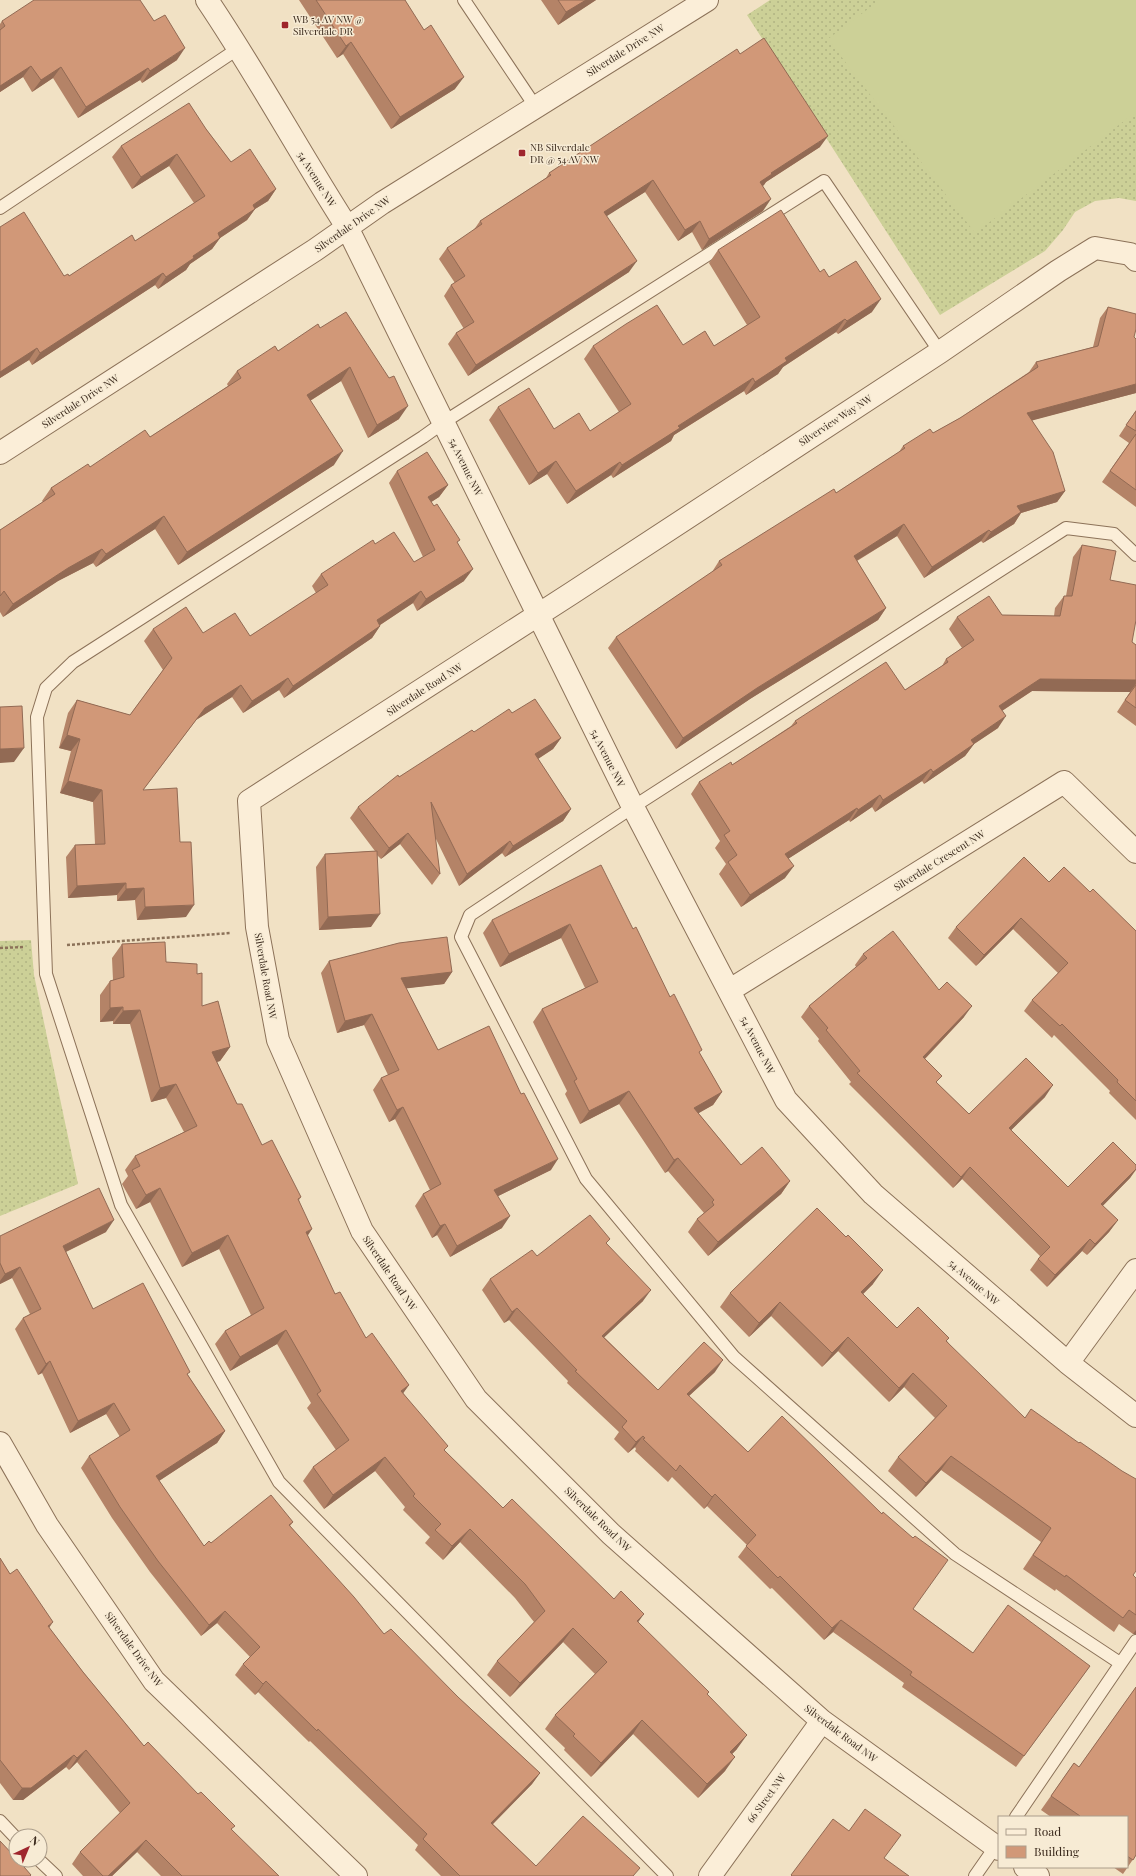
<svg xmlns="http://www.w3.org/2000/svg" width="1136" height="1876" font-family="'Playfair Display',serif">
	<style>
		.grass { fill: url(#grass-dots) }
		.pitch { fill: #ccd097 }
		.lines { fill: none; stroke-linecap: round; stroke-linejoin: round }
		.lane-casing { stroke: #8c7259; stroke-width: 14 }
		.street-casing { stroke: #8c7259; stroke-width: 24 }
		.path { stroke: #8c7259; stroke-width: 2.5; stroke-dasharray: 3 2; stroke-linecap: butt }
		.lane { stroke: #fbeed8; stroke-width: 12 }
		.street { stroke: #fbeed8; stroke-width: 22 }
		.wall { fill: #b48367 }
		.shaded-wall { fill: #926a54 }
		.building { fill: #d19878; stroke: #926a54 }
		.poi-dot { fill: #9f262d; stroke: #f7ebd4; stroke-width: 1.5 }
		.labels { text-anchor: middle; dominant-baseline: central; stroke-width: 3; stroke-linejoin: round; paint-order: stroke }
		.poi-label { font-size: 10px; fill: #3c2b1e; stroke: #f7ebd4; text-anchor: start }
		.street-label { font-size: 10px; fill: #3c2b1e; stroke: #f7ebd4 }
	</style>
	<defs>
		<pattern id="grass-dots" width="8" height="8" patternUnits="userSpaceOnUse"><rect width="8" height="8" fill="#ccd097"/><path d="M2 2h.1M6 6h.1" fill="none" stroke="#b0b382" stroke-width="1.8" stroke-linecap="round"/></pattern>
	</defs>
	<rect width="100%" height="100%" fill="#f1e1c4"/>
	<path class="grass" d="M770,0H1136V201L1119,198L1095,201L1075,212L1063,230L1045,251L940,315L747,15Z
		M31,940L34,975L78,1184L0,1216V941Z"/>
	<path class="pitch" d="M880,0H1136V112L975,233L828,39Z"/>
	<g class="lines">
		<defs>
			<path id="lane" d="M464,0L535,106
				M0,208L239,48
				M1120,1663L955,1554L734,1357L586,1179L461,937L470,915L633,807L1066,528L1114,534L1136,555
				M1016,1817L1136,1641
				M0,1821L16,1838
				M39,1860L56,1876
				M667,1876L279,1482L121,1205L46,974L37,717L46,688L73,662L423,437L444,422L824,181L940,352
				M975,1876L998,1843"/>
			<path id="street" d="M207,0C257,74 299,152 347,227L633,807L786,1100L873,1194L1068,1363L1136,1416
				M0,453L315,250L382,203L707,0
				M730,990L1064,782L1136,852
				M1068,1363L1136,1270
				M0,1443L47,1525L154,1681L356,1876
				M999,1849L822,1721L611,1534L476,1399L362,1231L278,1040L257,927L249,801L572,593L940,352L1058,271L1095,248L1130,254L1136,260
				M1025,1867L1038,1876
				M710,1876L822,1721"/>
		</defs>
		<use href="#lane" class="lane-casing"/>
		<use href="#street" class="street-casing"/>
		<path class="path" d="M67,945L231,933
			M0,948L24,947"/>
		<use href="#lane" class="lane"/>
		<use href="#street" class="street"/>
	</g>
	<path class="wall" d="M299,0H405L455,89L391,129L343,54L337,58Z
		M541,0H596L558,25Z
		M2,21L177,60L142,83L140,80L78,118L53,78L32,92L23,77L0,92V24Z
		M740,54L820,147L766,182L763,186V211L702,250L692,232L678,241L645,192L606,216L629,272L468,376L448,344L456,333L464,329L444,296L451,285L455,283L439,259L447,248L473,231L480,221L546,178L549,173Z
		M206,129L231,162L276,189L268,201L255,209L247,220L220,238L212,249L190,264L186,270L158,289L155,285L32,365L29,360L0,378V227L64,276H69L135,241L194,203L169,166L132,189L112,157L121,146Z
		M718,250L820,272L829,277L872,312L838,334L836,332L783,367L778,374L746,395L744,391L674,435L671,441L613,478L611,475L567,504L547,474L529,485L489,420L498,407L554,429L590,431L619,412L584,359L593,346L683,345L714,346L747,325L709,263Z
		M1108,307L1134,337L1136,393L1032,420L1065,491L1057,502L1021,513L1014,524L983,543L981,541L924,578L897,536L857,561L886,608L878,620L750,699L676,749L608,648L616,637L712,572L719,561L836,493L899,452L903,446L933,433L960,418L1029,372L1036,362L1093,347L1100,318Z
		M320,328L399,419L368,438L341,381L310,401L334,465L178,565L155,529L96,567L93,563L58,581L3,617L0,612V530L43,502L42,501L51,488L90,467L150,437L228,386L227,384L237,371L278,351Z
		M1136,410V507L1102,482L1129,443L1119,436Z
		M397,471L448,485L439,497L431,502L458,544L464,581L417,611L413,603L380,625V626L372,638L284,698L279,690L243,713L232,697L196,720L143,790L180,842L186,917L137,920L135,900L117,901V895L68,898L66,857L75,845L95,844L93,802L60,793L71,751L59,748L68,713L77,700L130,715L163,670L144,641L153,629L203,633L250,636L316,593L312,586L321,574L375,544L414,562L423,557L389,483Z
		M1082,545L1110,580L1132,642L1136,645V726L1117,712L1130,692L1032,691L1002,711L998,728L974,744L965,756L924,784L922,781L875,812L872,807L850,822L849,820L789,858L785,878L741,907L719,874L726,864L715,848L720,841L691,794L699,782L732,765L791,726L795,721L905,690L942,666L946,659L962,648L949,629L957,617L1002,615L1054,616L1055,608L1064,596H1066L1073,557Z
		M512,713L561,738L553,749L538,759L571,809L563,821L505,857L502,853L459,886L435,837L440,874L432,885L400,844L381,859L377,855L371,927L319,930L316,867L325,854L375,851L350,818L358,807L399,777Z
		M1049,882L1090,892L1136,931V1120L1109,1093L1110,1091L1054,1035L1052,1038L1024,1011L1032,1000L1058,973L1013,929L976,966L948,938L956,927Z
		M492,920L633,929L670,997L700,1054L722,1092L713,1105L698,1113L741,1165L790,1181L781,1194L708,1256L688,1232L697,1219L704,1213L668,1171L665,1173L619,1104L580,1124L565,1094L567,1091L533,1022L542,1009L585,988L561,938L500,967L483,933Z
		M122,944L166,962L197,974L202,1006L230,1047L220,1061L217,1062L237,1104L262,1145L301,1197L299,1200L307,1236L335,1294L366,1338L409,1385L403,1393L445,1451L503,1508L614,1599L638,1622L707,1695L737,1749L732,1754L725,1771L698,1798L633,1734L591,1777L564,1750L565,1748L545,1729L555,1715L595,1674L563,1642L510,1697L487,1675L497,1661L534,1622L515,1598L460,1542L443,1560L425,1543L430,1537L403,1510L405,1507L375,1471L324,1509L303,1481L313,1467L336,1450L307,1408L311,1403L277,1344L230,1371L215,1344L225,1331L251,1315L219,1249L182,1267L150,1202L136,1209L122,1184L128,1176L125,1170L135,1156L184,1132L166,1098L151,1102L130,1024H113V1021L100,1022V995L110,981L113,980L112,958Z
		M863,954L939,990L964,1017L925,1059L937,1083L969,1114L1045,1097L1011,1130L1068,1187L1136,1165V1170L1130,1178L1102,1206L1118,1220L1109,1232L1087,1255L1082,1251L1047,1287L1030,1270L1040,1256L962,1179L953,1188L849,1084L851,1082L818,1041L819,1039L801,1017L809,1006L856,967L855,965Z
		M329,961L452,972L444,984L406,988L438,1050L551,1170L498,1196L502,1228L450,1257L437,1235L432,1238L415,1206L423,1194L430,1190L395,1119L389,1122L373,1090L381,1078L388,1075L364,1025L337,1033L321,973Z
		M106,1232L66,1252L93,1309L188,1375L225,1431L217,1443L159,1481L204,1546L211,1543L293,1522L290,1526L384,1634L458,1697L540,1773L532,1784L493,1824L536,1866L635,1876H441L415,1850L418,1845L310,1741L309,1742L258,1692L255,1695L235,1675L243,1664L250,1657L217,1623L201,1636L150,1572L112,1518L81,1468L89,1456L120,1437L106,1414L70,1433L42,1373L38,1375L15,1329L23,1318L30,1314L12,1278L0,1284V1236Z
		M846,1237L873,1284L863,1294L897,1328L947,1341L1133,1576L1136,1578V1634H1133L1119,1624L1114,1632L1056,1589L1055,1591L1023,1569L1041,1542L941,1470L916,1497L888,1471L898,1457L935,1418L904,1387L889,1402L838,1351L822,1367L771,1316L749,1337L720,1307L730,1293Z
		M607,1244L643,1301L604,1337L658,1390L715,1372L689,1396L748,1452L913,1609L973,1653L1090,1666L1016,1767L902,1687L904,1683L833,1632L824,1640L772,1588L770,1589L738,1557L747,1545L707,1506L704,1509L672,1477L668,1482L635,1451L636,1449L635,1447L628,1453L614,1439L619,1432L567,1383L568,1381L509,1320L504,1323L482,1290L490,1279Z
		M0,1558L10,1574L49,1628L83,1672L144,1746L279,1876H161L137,1852L112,1876H83L72,1864L80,1852L120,1813L77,1762L69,1770L66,1767L23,1800H13L0,1783Z
		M1136,1687V1855L1123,1874L1113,1867H1127V1817H1051L1041,1810L1074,1763L1079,1767Z"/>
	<path class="shaded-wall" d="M586,0H596L558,25L566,12Z
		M351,42L343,54L337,58L346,46Z
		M185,48L177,60L142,83L150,71Z
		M31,66L23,77L0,92V86Z
		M61,67L53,78L32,92L41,80Z
		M148,68L140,80L78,118L86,107Z
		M464,77L455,89L391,129L400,117Z
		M828,136L820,147L766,182L764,185L752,193L760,182L771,173Z
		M177,154L169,166L132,189L141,177Z
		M653,180L645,192L596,223L604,212Z
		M276,189L268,201L255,209L247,220L220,238L212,249L190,264L186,270L158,289L166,277L193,256L218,233L253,205Z
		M771,199L763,211L702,250L709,239Z
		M700,221L692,232L678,241L685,230Z
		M637,261L629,272L468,376L476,365Z
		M163,273L155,285L32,365L40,353Z
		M881,299L872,312L838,334L847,321Z
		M845,319L836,332L783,367L778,374L746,395L755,382L785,358Z
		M37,348L29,360L0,378V372Z
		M350,367L341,381L297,409L307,395Z
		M753,378L744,391L674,435L671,441L613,478L622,465L678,426Z
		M1136,384V393L1019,424L1027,413Z
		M408,406L399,419L368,438L377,425Z
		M343,451L334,465L178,565L187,552Z
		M556,461L547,474L529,485L538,473Z
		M620,462L611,475L567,504L576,491Z
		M448,485L439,497L419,510L428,497Z
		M1065,491L1057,502L1021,513L1014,524L983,543L991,532L1017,506Z
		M164,516L155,529L96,567L106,554Z
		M904,524L897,536L846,567L854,556Z
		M989,530L981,541L924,578L932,567Z
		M102,549L93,563L58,581L3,617L13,604L68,568Z
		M473,569L464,581L417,611L426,599Z
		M421,591L413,603L368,633L377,620Z
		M886,608L878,620L750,699L676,749L683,738L757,688Z
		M380,626L372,638L284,698L293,686Z
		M288,678L279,690L243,713L252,701Z
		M1040,679L1136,680V684L1130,692L1032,691L991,718L999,706Z
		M241,685L232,697L196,720L134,802L205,708Z
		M1006,716L998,728L962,752L971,740Z
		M67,735L80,739L71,751L59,748Z
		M561,738L553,749L527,766L535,754Z
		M974,744L965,756L924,784L933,772Z
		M24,748L14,762L0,763V749Z
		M931,769L922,781L875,812L883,800Z
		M68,781L102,790L93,802L60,793Z
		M880,795L872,807L850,822L858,810Z
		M857,808L849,820L777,866L785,854Z
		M571,809L563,821L505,857L513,846Z
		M408,833L400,844L381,859L389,848Z
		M510,841L502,853L459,886L467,874Z
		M794,866L785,878L741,907L750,895Z
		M126,883L117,895L68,898L77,886Z
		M144,888L135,900L117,901L126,889Z
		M194,905L186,917L137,920L145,907Z
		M380,914L371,927L319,930L328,917Z
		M1021,918L1013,929L976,966L984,955Z
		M570,924L561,938L500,967L509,954Z
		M452,972L444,984L393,990L401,978Z
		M972,1006L964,1017L915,1069L923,1057Z
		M123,1007L113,1021L100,1022L110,1008Z
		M140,1010L130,1024H113L123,1011Z
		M372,1014L364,1025L337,1033L345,1021Z
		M230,1047L220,1061L202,1066L212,1052Z
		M176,1084L166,1098L151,1102L160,1088Z
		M1053,1085L1045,1097L1001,1140L1009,1128Z
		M629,1091L619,1104L580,1124L589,1111Z
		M722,1092L713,1105L685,1121L694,1108Z
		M403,1107L395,1119L389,1122L397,1110Z
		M678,1158L668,1171L665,1173L674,1160Z
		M558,1159L551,1170L486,1202L494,1190Z
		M970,1167L962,1179L953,1188L961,1177Z
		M1136,1169L1130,1178L1093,1216L1101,1204Z
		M790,1181L781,1194L708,1256L718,1242Z
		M160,1188L150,1202L136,1209L146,1195Z
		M510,1216L502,1228L450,1257L457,1246Z
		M114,1220L106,1232L55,1257L63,1246Z
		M1118,1220L1109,1232L1087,1255L1095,1244Z
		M445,1224L437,1235L432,1238L440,1226Z
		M312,1229L303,1243L306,1232Z
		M228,1235L219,1249L182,1267L192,1253Z
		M1090,1239L1082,1251L1047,1287L1055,1275Z
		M20,1267L12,1278L0,1284V1281L5,1274Z
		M883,1270L873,1284L851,1306L861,1292Z
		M651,1290L643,1301L594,1347L602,1336Z
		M780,1302L771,1316L749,1337L759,1323Z
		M517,1308L509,1320L504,1323L512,1312Z
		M286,1330L277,1344L230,1371L240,1357Z
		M848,1337L838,1351L822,1367L832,1353Z
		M723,1360L715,1372L679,1405L687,1394Z
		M50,1361L42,1373L38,1375L46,1364Z
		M913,1373L904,1387L889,1402L899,1388Z
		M409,1385L399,1399L401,1391Z
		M114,1403L106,1414L70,1433L78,1421Z
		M225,1431L217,1443L148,1488L156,1476Z
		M643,1436L635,1447L628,1453L636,1442Z
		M951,1456L941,1470L916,1497L926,1483Z
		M385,1457L375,1471L324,1509L333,1495Z
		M715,1494L707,1506L704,1509L712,1497Z
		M470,1529L460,1542L443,1560L452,1546Z
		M225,1611L217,1623L201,1636L209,1625Z
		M644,1614L634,1628L637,1621Z
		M841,1620L833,1632L824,1640L832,1628Z
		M53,1622L45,1634L48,1626Z
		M573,1628L563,1642L510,1697L520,1683Z
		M1136,1630V1634H1133Z
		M266,1681L258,1692L255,1695L263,1684Z
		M642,1720L633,1734L591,1777L601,1763Z
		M747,1735L737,1749L720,1766L730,1752Z
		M86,1750L77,1762L69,1770L77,1758Z
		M74,1755L66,1767L23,1800H13L22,1788Z
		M735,1757L725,1771L698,1798L707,1784Z
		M540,1773L532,1784L483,1834L491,1823Z
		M146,1840L137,1852L112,1876H108Z"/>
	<path class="building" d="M34,0H140L154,21L165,15L185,48L150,71L148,68L86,107L61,67L41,80L31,66L0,86V30L5,26L2,21Z
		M316,0H405L424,30L431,25L464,77L400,117L351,42L346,46Z
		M558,0H586L566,12Z
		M764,38L828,136L771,173L772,174L760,182L771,199L709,239L700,221L685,230L653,180L604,212L637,261L476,365L456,333L474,322L451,285L465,276L447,248L482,224L480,221L551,175L549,173L737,49L740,54Z
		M189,103L206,129L231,162L250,149L276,189L253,205L255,209L218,233L220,238L193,256L194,258L166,277L163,273L40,353L37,348L0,372V227L24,212L64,276L68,274L69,276L132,235L135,241L205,196L177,154L141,177L121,146Z
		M781,210L820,272L824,269L829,277L856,261L881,299L847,321L845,319L785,358L787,361L755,382L753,378L678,426L680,428L622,465L620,462L576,491L556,461L538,473L498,407L529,388L554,429L579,413L590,431L631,404L593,346L626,324L657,305L683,345L705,331L714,346L760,317L718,250Z
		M1108,307L1136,314V329L1134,337L1136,339V384L1027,413L1053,452L1065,491L1017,506L1021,512L991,532L989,530L932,567L904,524L854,556L886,608L757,688L683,738L616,637L722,565L719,561L834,489L836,493L905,448L903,446L930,429L933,433L960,418L1038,367L1036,362L1098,346Z
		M346,312L389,378L394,376L408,406L377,425L350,367L307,395L343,451L187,552L164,516L106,554L102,549L68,568L13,604L4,591L0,596V530L55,494L51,488L88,464L90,467L145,430L150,437L241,378L237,371L275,346L278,351L318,324L320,328Z
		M1136,411V431L1126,425Z
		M1136,434V490L1110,471Z
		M427,452L448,485L428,497L434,506L437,504L460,540L457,542L473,569L426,599L421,591L377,620L380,626L293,686L288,678L252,701L241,685L205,708L143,790L177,788L180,842H191L194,905L145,907L144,888L126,889V883L77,886L75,845L105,844L102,790L68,781L80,739L67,735L77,700L130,715L172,658L153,629L186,607L203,633L235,613L250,636L328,585L321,574L373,540L375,544L394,532L414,562L435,550L397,471Z
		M1082,545L1116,551L1110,580L1136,585V620L1132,642L1136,645V680L1040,679L999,706L1006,716L971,740L974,744L933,772L931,769L883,800L880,795L858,810L857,808L785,854L794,866L750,895L728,862L737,855L724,835L730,831L699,782L731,762L732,765L797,723L795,721L886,662L905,690L948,662L946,659L974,640L957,617L989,596L1002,615L1060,616L1064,596H1072Z
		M1136,685V708L1125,700Z
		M535,699L561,738L535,754L571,809L513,846L510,841L467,874L431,802L440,874L408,833L389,848L358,807L398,775L399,777L472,730L474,732L509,709L512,713Z
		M22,706L24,748L0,749V707Z
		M377,851L380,914L328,917L325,854Z
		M1024,857L1049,882L1064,867L1090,892L1093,889L1136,931V1101L1117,1082L1118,1080L1062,1024L1060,1026L1032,1000L1068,963L1021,918L984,955L956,927Z
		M601,865L633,929L636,927L670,997L674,994L702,1050L699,1052L722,1092L694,1108L741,1165L762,1147L790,1181L718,1242L697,1219L714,1205L712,1202L714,1200L678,1158L674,1160L629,1091L589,1111L574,1081L577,1079L542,1009L598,982L570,924L509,954L492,920Z
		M893,931L939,990L947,982L972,1006L923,1057L942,1076L936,1082L969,1114L1026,1058L1053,1085L1009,1128L1068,1187L1113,1142L1136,1165V1169L1101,1204L1118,1220L1095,1244L1090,1239L1055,1275L1038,1259L1050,1247L970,1167L961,1177L857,1073L860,1071L826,1030L828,1028L809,1006L867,958L863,954Z
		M447,937L452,972L401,978L438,1050L489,1026L521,1094L524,1093L558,1159L494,1190L510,1216L457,1246L445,1224L440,1226L423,1194L441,1184L403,1107L397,1110L381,1078L399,1070L372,1014L345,1021L329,961L399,943Z
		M165,942L166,962L197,964V974L202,973V1006L218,1001L230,1047L212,1052L237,1104H242L262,1145L272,1140L301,1197L298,1199L312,1229L306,1232L335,1294L340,1292L366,1338L372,1333L409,1385L401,1391L448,1446L444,1450L503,1508L512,1499L614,1599L621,1591L644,1614L637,1621L709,1692L707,1694L747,1735L730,1752L735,1757L707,1784L642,1720L601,1763L573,1736L575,1734L555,1715L607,1662L573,1628L520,1683L497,1661L545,1611L525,1584L470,1529L452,1546L435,1530L441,1524L413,1496L415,1494L385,1457L333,1495L313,1467L349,1440L317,1394L321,1391L286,1330L240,1357L225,1331L264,1308L228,1235L192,1253L160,1188L146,1195L132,1170L140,1166L135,1156L197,1126L176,1084L160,1088L140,1010L123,1011V1007L110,1008V981L124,977L122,944Z
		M99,1188L114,1220L63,1246L93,1309L143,1283L190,1372L187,1374L225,1431L156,1476L204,1546L209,1541L211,1543L271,1495L293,1522L289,1525L354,1597L384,1634L391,1629L458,1697L540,1773L491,1823L536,1866L583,1816L640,1868L633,1876H460L423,1839L427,1834L318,1729L317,1731L266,1681L263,1684L243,1664L260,1647L225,1611L209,1625L158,1561L120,1507L89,1456L130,1430L114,1403L78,1421L50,1361L46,1364L23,1318L41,1309L20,1267L5,1274L0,1263V1236Z
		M817,1208L846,1237L848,1235L883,1270L861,1292L897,1328L918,1307L949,1338L946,1341L1025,1418L1031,1409L1079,1443L1080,1442L1122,1471L1136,1479V1571L1133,1575L1136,1578V1615L1129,1610L1123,1618L1066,1575L1065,1577L1033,1555L1051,1528L951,1456L926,1483L898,1457L947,1406L913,1373L899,1388L848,1337L832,1353L780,1302L759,1323L730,1293Z
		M590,1215L610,1239L606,1243L651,1290L602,1336L658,1390L704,1342L723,1360L687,1394L748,1452L782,1416L882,1514L883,1512L913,1538L915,1536L948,1560L913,1609L973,1653L1008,1605L1090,1666L1024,1756L910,1675L912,1672L841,1620L832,1628L780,1576L778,1578L746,1546L756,1535L715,1494L712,1497L680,1465L676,1471L643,1439L645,1438L643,1436L636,1442L622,1427L627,1421L575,1371L577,1370L517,1308L512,1312L490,1279L532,1250L537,1256Z
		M0,1558L10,1574L17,1569L53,1622L48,1626L83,1672L144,1746L148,1742L198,1794L201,1792L235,1826L231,1829L279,1876H182L146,1840L108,1876H103L80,1852L130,1803L86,1750L77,1758L74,1755L31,1788H22L0,1760Z
		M1136,1687V1855L1133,1860L1127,1856V1817H1079L1080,1816L1051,1796L1074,1763L1079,1767Z
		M865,1809L901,1835L884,1858L909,1876H792L791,1875L833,1819L849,1831Z
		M0,1841L16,1858V1860H18L31,1875L30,1876H0Z"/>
	<g class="poi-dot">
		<rect x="281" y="21" width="8" height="8" rx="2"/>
		<rect x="518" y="149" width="8" height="8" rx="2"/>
	</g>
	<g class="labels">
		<g class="poi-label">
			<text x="293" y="19">WB 54 AV NW @<tspan x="293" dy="12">Silverdale DR</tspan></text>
			<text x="530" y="147">NB Silverdale<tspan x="530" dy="12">DR @ 54 AV NW</tspan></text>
		</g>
		<g class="street-label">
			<text transform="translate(625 50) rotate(-32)">Silverdale Drive NW</text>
			<text transform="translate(317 179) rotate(58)">54 Avenue NW</text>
			<text transform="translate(352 224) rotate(-35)">Silverdale Drive NW</text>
			<text transform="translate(80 401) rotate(-33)">Silverdale Drive NW</text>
			<text transform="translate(835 420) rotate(-33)">Silverview Way NW</text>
			<text transform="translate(466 467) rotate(64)">54 Avenue NW</text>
			<text transform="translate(424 689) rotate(-33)">Silverdale Road NW</text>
			<text transform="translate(608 758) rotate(63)">54 Avenue NW</text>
			<text transform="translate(939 860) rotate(-32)">Silverdale Crescent NW</text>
			<text transform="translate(266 976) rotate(80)">Silverdale Road NW</text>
			<text transform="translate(758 1045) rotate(63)">54 Avenue NW</text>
			<text transform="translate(390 1273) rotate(56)">Silverdale Road NW</text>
			<text transform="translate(974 1282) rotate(41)">54 Avenue NW</text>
			<text transform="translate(598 1519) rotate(44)">Silverdale Road NW</text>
			<text transform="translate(134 1649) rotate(54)">Silverdale Drive NW</text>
			<text transform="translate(841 1733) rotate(37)">Silverdale Road NW</text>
			<text transform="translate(766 1798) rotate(-54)">66 Street NW</text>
		</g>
	</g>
	<rect x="998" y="1816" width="130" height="52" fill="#f7ebd4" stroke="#ac9e8b"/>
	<rect x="1006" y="1829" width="20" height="6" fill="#fbeed8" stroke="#ac9e8b"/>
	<text x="1034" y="1836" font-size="12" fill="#3c2b1e">Road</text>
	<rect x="1006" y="1846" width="20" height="12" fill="#d19878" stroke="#ac9e8b"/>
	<text x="1034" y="1856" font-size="12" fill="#3c2b1e">Building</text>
	<g transform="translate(28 1848) rotate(44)"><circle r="19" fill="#f7ebd4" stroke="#ac9e8b"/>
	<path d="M0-3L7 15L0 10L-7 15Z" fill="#9f262d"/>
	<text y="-6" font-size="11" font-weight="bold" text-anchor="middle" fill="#3c2b1e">N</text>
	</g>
</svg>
